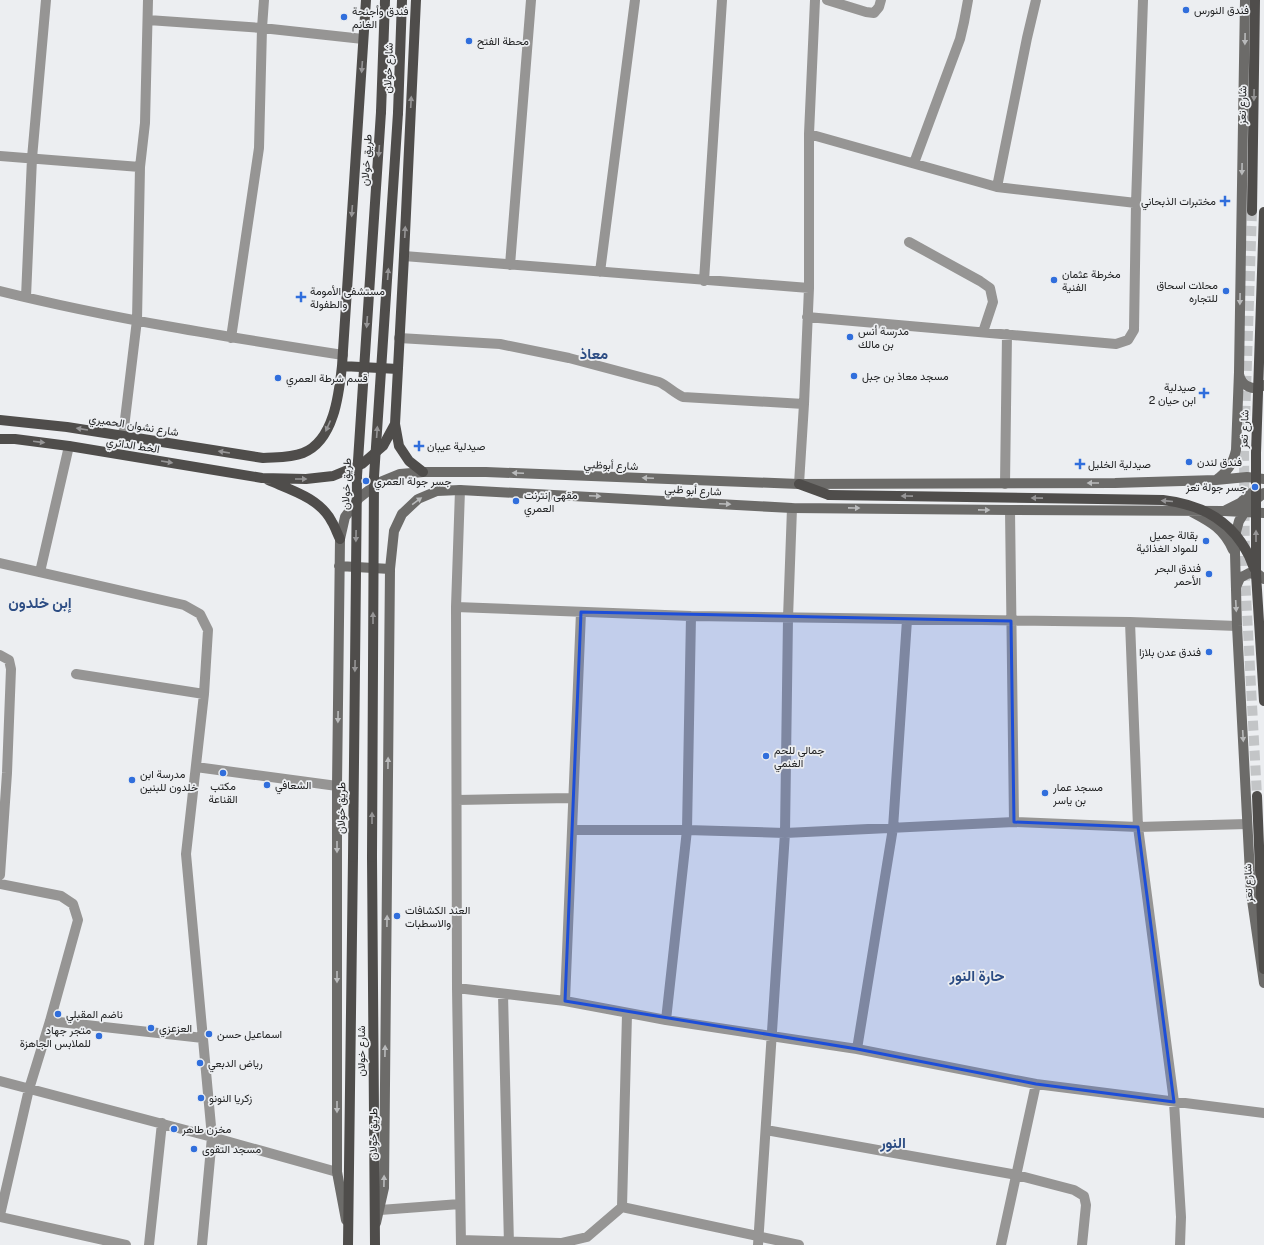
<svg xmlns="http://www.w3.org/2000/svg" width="1264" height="1245" font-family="'Public Sans',Vazirmatn,sans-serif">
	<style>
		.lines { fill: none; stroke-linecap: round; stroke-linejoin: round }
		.primary-tunnel { stroke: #c3c5c7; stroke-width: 10; stroke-dasharray: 10 5; stroke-linecap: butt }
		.minor { stroke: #969594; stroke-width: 10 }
		.secondary { stroke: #6c6b69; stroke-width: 10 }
		.primary { stroke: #4f4d4b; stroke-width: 10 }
		.primary-bridge { stroke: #4f4d4b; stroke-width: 10 }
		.oneway { fill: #b9babb }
		.oneway2 { fill: #969596 }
		.marked { fill: #1d4ed8; fill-opacity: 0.2; stroke: #1d4ed8; stroke-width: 3; stroke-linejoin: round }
		.poi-dot { fill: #306edc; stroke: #eceef1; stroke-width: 1.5 }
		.labels { text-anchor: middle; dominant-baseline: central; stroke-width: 3.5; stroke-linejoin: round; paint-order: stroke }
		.poi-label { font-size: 11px; fill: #1e1f20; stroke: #eceef1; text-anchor: start }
		.street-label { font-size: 11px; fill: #1e1f20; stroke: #eceef1 }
		.district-label { font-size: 15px; font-weight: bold; fill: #2d4d84; stroke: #eceef1 }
	</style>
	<rect width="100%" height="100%" fill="#eceef1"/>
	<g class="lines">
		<path class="primary-tunnel" d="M1252,211L1244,452L1245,576L1257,796"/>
		<path class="minor" d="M827,0L866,12L874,13L879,7L881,0
			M148,20L262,28L363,39
			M809,134L997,187L1136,203
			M0,156L140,167
			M914,163L960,39L964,22L968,0
			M997,187L1027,38L1036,0
			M909,242L980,281L990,288L993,302L983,332
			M404,256L809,288L804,404L799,484
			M510,265L531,0
			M600,272L635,0
			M704,281L722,0
			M809,288V134L815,0
			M0,291C113,319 228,337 343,355
			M26,297L32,158L46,0
			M807,317L1116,344L1128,340L1134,330L1136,203L1143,0
			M231,338L259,148L262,28L264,0
			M399,338L500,344L569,358L659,382C668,386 674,393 683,397L804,404
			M123,436L137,320L140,167L145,123L148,0
			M1005,484L1007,334
			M460,490L456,607L457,988L461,1245
			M1010,510L1014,822
			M0,563L184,605L200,614L208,630L204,694L186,854L212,1137L202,1245
			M40,572L69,446
			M456,607L691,616L1130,622L1237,626
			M1130,622L1138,827L1174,1102L1181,1217L1180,1245
			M0,655L9,660L11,669L7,773L0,875
			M76,674L204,694
			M196,767L337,786
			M457,800L573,798
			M572,830H687L785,833L1014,822L1138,827L1247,824
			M0,884L61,896L73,904L78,920L50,1021L29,1089L0,1215
			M457,988L565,1001L666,1020L857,1049L1036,1084L1264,1113
			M503,994L509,1245
			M565,1001L581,612
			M666,1020L687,830L691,616
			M50,1021L203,1038
			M857,1049L893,828L907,620
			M0,1081L212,1137L337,1172
			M766,1130L1017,1175L1074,1190L1084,1196L1086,1205L1082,1245
			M622,1207L627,1014
			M380,1210L460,1204
			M0,1217L126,1245
			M461,1240L561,1243L587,1237L622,1207L799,1245
			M149,1245L162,1123
			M758,1245L785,833L788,618L792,508
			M1001,1245L1036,1084"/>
		<path class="secondary" d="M1239,374C1241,386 1254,392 1264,385
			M1216,480C1227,472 1233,464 1236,450L1239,372L1245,0
			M1264,493L1249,505L1239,521L1236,532L1235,553L1237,626L1251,893L1264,983
			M1226,510L1240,503L1254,491
			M1192,512C1211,522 1224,529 1233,550
			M339,566L390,569
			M1236,587L1240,578L1249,573L1259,575L1264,579
			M346,1220L337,1172V786L340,539L345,517L359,498L378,483L400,474L423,472H486L799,484L1115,483L1216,480L1247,477L1264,479
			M376,1223L384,1188L390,569L394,531L402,514L418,499L437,491L460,490L792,508L1010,510L1224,511L1264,513"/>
		<path class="primary" d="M416,0L404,256L395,424L399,446L409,461L423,472
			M381,112L385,0
			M398,113L402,0
			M1252,211L1255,0
			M342,366L398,369
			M0,420L67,427L263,458C276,457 290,458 303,453C334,441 339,394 342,366L366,0
			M0,439H15L69,446L262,478L306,479L333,476L362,464L383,446L395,424
			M268,480C291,490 320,498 332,522C335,527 337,533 340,539
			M799,484L829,495
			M1257,796L1264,969
			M372,857L375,1245
			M348,1245L353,857"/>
		<path class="primary-bridge" d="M1264,212L1256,453V574L1264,701
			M829,495L1163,500C1207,505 1239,525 1254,568
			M353,857L357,476L381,112
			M372,857L374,477L398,113"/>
	</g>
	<defs><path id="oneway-solid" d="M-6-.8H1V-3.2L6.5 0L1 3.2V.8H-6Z"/></defs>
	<g class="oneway">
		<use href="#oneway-solid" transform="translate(1245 39) rotate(91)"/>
		<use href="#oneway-solid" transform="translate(1242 169) rotate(91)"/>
		<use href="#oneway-solid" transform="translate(1240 299) rotate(91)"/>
		<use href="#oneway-solid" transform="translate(518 473) rotate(-178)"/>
		<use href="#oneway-solid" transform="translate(648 478) rotate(-178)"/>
		<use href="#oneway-solid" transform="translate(1093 483) rotate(180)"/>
		<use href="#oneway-solid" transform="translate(595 496) rotate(3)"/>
		<use href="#oneway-solid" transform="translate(417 501) rotate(-36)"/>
		<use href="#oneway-solid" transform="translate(725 504) rotate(3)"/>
		<use href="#oneway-solid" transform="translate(854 508) rotate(1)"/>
		<use href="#oneway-solid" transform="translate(984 510) rotate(1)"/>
		<use href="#oneway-solid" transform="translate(1236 606) rotate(87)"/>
		<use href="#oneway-solid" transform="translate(338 717) rotate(91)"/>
		<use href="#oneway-solid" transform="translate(1243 736) rotate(87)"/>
		<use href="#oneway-solid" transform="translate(388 763) rotate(-89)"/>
		<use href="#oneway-solid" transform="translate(337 847) rotate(90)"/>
		<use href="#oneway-solid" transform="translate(387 921) rotate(-89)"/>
		<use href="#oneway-solid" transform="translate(337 977) rotate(90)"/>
		<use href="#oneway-solid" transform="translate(385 1051) rotate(-89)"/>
		<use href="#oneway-solid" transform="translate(337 1107) rotate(90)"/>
		<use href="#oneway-solid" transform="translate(384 1181) rotate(-89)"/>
	</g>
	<g class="oneway2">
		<use href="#oneway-solid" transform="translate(362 67) rotate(94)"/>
		<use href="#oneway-solid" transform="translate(1254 95) rotate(91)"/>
		<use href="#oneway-solid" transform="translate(411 102) rotate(-87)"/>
		<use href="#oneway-solid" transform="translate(379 151) rotate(94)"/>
		<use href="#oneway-solid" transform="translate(352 211) rotate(94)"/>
		<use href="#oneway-solid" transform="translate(405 232) rotate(-87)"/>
		<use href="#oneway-solid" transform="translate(388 274) rotate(-86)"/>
		<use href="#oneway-solid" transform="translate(367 322) rotate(94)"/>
		<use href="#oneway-solid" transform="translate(328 426) rotate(114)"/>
		<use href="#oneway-solid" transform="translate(82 429) rotate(-171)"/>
		<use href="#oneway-solid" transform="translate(377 432) rotate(-86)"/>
		<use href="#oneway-solid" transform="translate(39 442) rotate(7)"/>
		<use href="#oneway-solid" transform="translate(224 452) rotate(-171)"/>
		<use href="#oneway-solid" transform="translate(167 462) rotate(9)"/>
		<use href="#oneway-solid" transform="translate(301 479)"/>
		<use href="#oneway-solid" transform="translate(907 496) rotate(-179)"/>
		<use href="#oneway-solid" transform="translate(1037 498) rotate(-179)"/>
		<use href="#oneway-solid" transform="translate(1167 501) rotate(-175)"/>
		<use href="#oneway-solid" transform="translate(356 536) rotate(91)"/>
		<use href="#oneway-solid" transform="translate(1256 536) rotate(-90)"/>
		<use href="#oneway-solid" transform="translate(373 618) rotate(-90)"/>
		<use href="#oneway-solid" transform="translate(355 666) rotate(91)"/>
		<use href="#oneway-solid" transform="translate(372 818) rotate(-90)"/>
	</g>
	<path class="marked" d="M581,612L1011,621L1014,822L1138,827L1174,1102L1036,1084L857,1049L565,1001Z"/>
	<g class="poi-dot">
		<circle cx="1186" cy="10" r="4"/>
		<circle cx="344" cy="17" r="4"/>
		<circle cx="469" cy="41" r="4"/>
		<path d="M1223 195h4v4h4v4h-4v4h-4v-4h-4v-4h4z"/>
		<circle cx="1054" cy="280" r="4"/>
		<circle cx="1226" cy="291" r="4"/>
		<path d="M299 291h4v4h4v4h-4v4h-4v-4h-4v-4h4z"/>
		<circle cx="850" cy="337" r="4"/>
		<circle cx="854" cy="376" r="4"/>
		<circle cx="278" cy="378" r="4"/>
		<path d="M1202 387h4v4h4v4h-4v4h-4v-4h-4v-4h4z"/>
		<path d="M417 440h4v4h4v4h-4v4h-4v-4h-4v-4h4z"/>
		<circle cx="1189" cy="462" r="4"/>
		<path d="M1078 458h4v4h4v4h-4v4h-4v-4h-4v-4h4z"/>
		<circle cx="366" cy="481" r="4"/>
		<circle cx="1255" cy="487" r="4"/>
		<circle cx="516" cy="501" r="4"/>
		<circle cx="1206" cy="541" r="4"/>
		<circle cx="1209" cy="574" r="4"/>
		<circle cx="1209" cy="652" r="4"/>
		<circle cx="766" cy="756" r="4"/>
		<circle cx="223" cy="773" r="4"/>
		<circle cx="132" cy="780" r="4"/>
		<circle cx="267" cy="785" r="4"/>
		<circle cx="1045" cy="793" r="4"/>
		<circle cx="397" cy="916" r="4"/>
		<circle cx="58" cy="1014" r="4"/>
		<circle cx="151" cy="1028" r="4"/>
		<circle cx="209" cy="1034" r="4"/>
		<circle cx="99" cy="1036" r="4"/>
		<circle cx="200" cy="1063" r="4"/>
		<circle cx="201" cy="1098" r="4"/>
		<circle cx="174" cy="1129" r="4"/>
		<circle cx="194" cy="1149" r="4"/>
	</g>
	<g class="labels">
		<g class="poi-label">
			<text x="1194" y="10">فندق النورس</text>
			<text x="352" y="11">فندق وأجنحة<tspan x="352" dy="13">الغانم</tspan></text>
			<text x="477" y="41">محطة الفتح</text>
			<text x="1216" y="201" text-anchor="end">مختبرات الذبحاني</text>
			<text x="1062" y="274">مخرطة عثمان<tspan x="1062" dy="13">الفنية</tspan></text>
			<text x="1218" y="285" text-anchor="end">محلات اسحاق<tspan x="1218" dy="13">للتجاره</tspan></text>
			<text x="310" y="291">مستشفى الأمومة<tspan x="310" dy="13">والطفولة</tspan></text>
			<text x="858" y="331">مدرسة أنس<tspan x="858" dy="13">بن مالك</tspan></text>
			<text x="862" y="376">مسجد معاذ بن جبل</text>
			<text x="286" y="378">قسم شرطة العمري</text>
			<text x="1196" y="387" text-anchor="end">صيدلية<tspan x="1196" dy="13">ابن حيان 2</tspan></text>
			<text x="427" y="446">صيدلية عيبان</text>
			<text x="1197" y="462">فندق لندن</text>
			<text x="1088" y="464">صيدلية الخليل</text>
			<text x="374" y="481">جسر جولة العمري</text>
			<text x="1247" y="487" text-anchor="end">جسر جولة تعز</text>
			<text x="524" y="495">مقهى إنترنت<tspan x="524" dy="13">العمري</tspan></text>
			<text x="1198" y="535" text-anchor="end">بقالة جميل<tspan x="1198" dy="13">للمواد الغذائية</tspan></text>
			<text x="1201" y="568" text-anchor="end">فندق البحر<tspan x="1201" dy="13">الأحمر</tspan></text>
			<text x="1201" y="652" text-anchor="end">فندق عدن بلازا</text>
			<text x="774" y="750">جمالي للحم<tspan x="774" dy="13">الغنمي</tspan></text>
			<text x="140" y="774">مدرسة ابن<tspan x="140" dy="13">خلدون للبنين</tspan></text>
			<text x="275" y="785">الشعافي</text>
			<text x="223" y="786" text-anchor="middle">مكتب<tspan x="223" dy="13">القناعة</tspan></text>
			<text x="1053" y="787">مسجد عمار<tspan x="1053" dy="13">بن ياسر</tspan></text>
			<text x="405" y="910">العند الكشافات<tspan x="405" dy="13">والاسطبات</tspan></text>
			<text x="66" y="1014">ناضم المقبلي</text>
			<text x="159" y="1028">العزعزي</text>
			<text x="91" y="1030" text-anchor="end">متجر جهاد<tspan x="91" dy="13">للملابس الجاهزة</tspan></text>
			<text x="217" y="1034">اسماعيل حسن</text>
			<text x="208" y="1063">رياض الدبعي</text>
			<text x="209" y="1098">زكريا النونو</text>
			<text x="182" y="1129">مخزن طاهر</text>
			<text x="202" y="1149">مسجد التقوى</text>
		</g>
		<g class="street-label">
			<text transform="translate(388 68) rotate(-88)">شارع خولان</text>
			<text transform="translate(1242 105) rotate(-89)">شارع تعز</text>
			<text transform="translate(366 160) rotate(-86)">طريق خولان</text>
			<text transform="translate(134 425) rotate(9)">شارع نشوان الحميري</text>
			<text transform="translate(1244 429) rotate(-88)">شارع تعز</text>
			<text transform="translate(133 445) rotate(9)">الخط الدائري</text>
			<text transform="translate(611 465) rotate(2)">شارع أبوظبي</text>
			<text transform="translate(346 484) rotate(-88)">طريق خولان</text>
			<text transform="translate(693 490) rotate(3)">شارع أبو ظبي</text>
			<text transform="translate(341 808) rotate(-89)">طريق خولان</text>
			<text transform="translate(1248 883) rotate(-92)">شارع تعز</text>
			<text transform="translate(361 1051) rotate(-90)">شارع خولان</text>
			<text transform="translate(373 1134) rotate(-89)">طريق خولان</text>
		</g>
		<g class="district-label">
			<text x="594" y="353">معاذ</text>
			<text x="40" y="602">إبن خلدون</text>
			<text x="977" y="975">حارة النور</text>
			<text x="893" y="1142">النور</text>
		</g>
	</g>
</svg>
